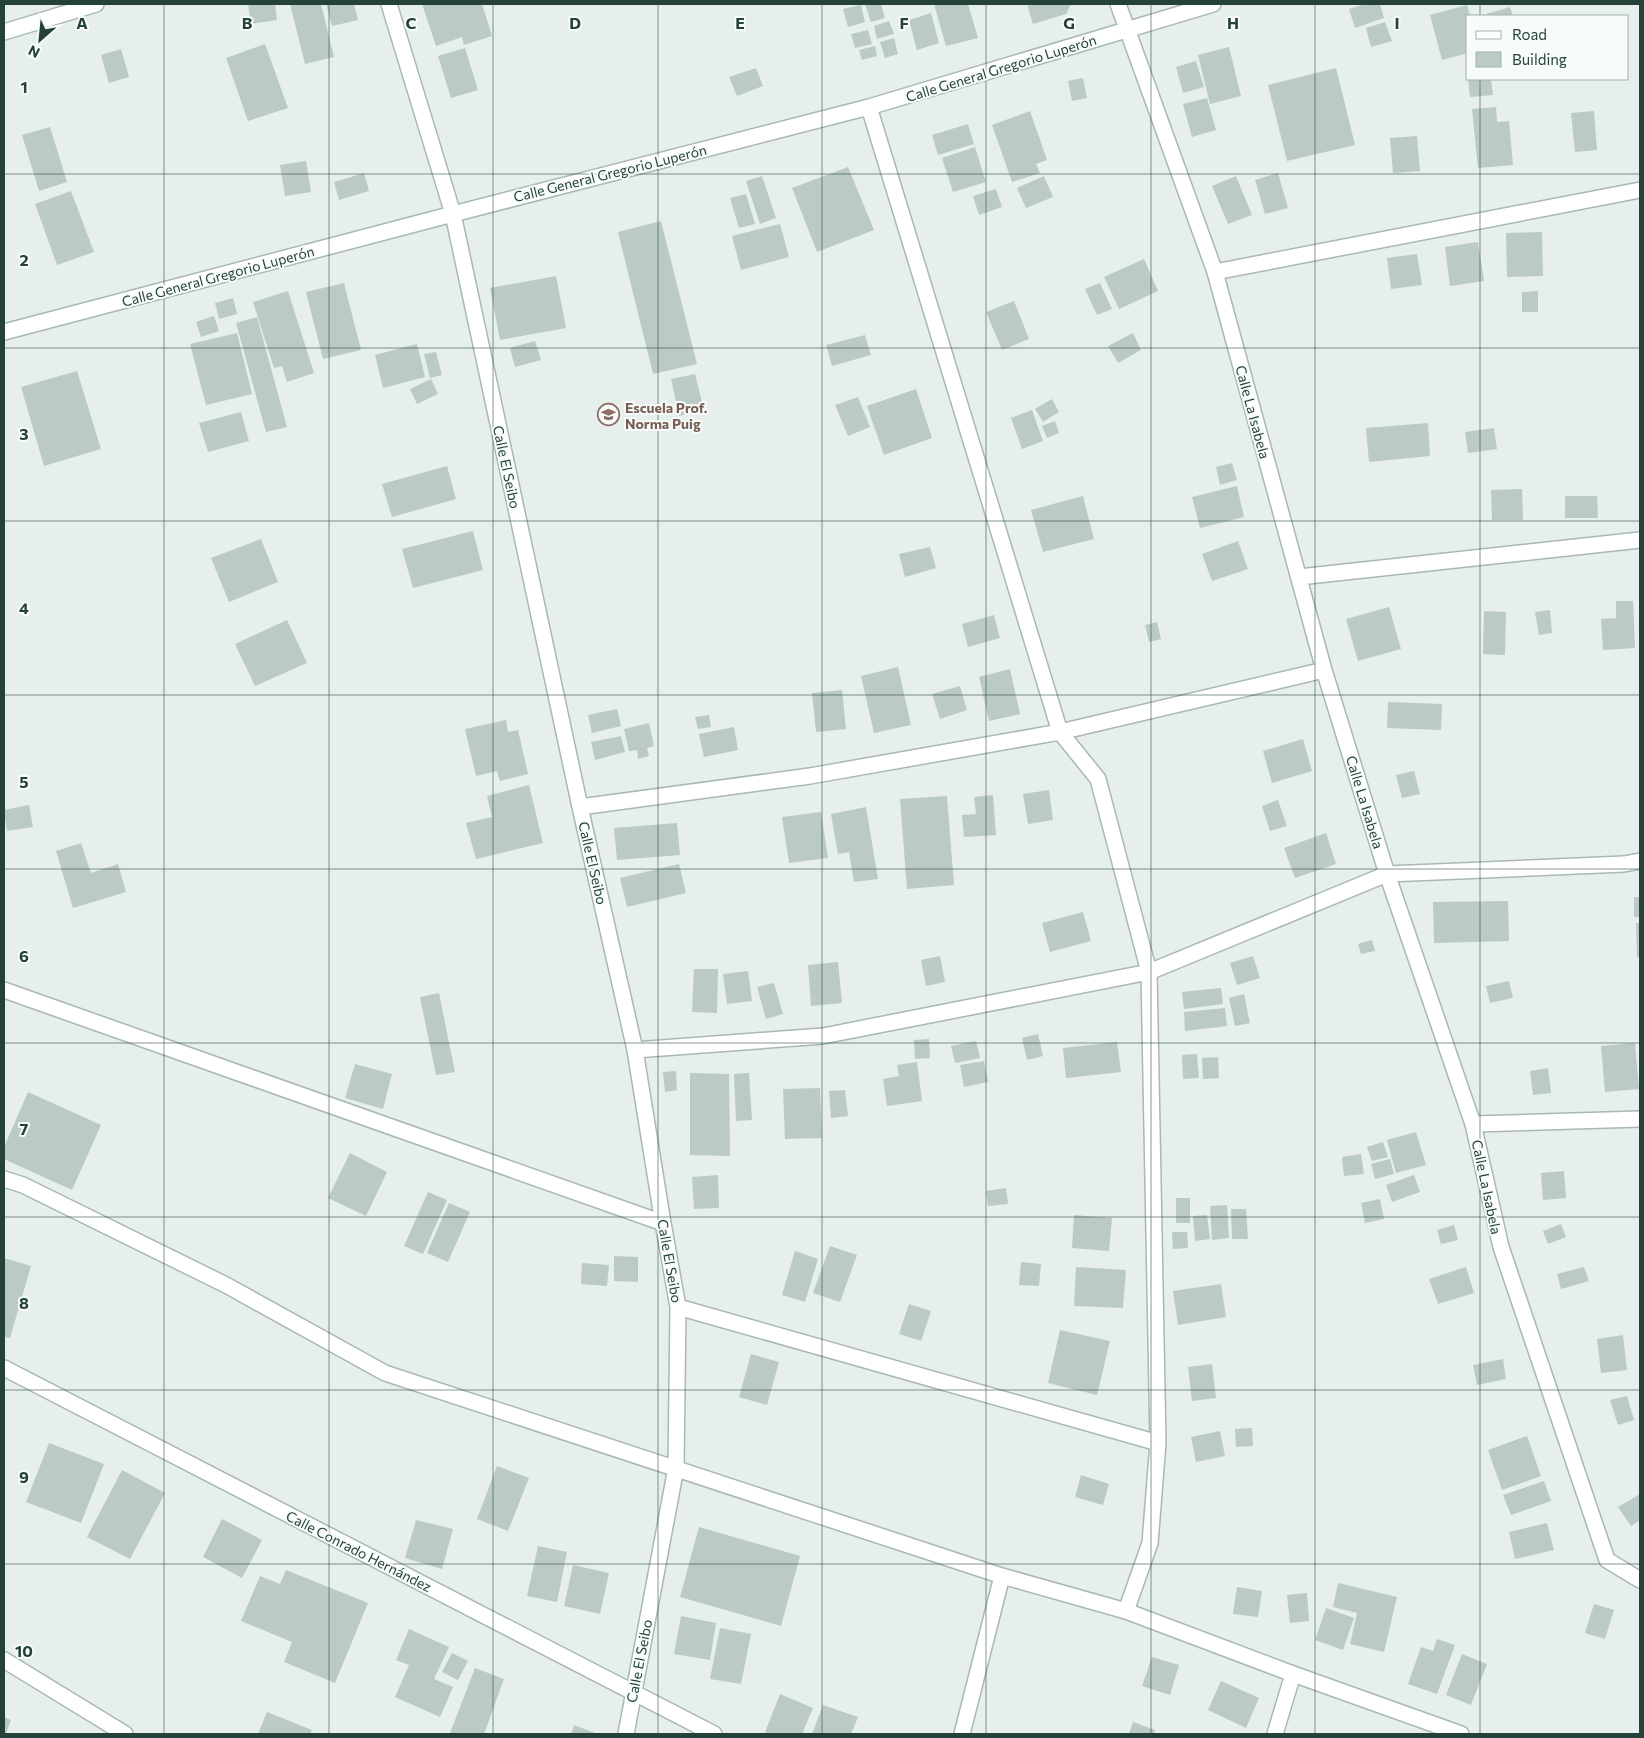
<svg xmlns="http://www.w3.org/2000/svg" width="1644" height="1738" font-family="Commissioner,sans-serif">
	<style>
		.building { fill: #bbcac4 }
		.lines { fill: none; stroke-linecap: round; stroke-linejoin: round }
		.street-casing { stroke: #a8b8b2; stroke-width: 18 }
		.street { stroke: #fff; stroke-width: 15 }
		.grid { fill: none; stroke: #24423a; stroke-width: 1; stroke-opacity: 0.55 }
		.labels { text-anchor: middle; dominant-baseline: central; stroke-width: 4; stroke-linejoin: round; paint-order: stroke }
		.street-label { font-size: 14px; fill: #24423a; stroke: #f7fbf9 }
		.education-label { font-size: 14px; font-weight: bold; fill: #785e54; stroke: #f7fbf9; text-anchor: start }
		.grid-label { font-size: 16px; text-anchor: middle; font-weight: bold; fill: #24423a; stroke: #f7fbf9; stroke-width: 4; stroke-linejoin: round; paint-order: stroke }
	</style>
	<rect width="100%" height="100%" fill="#e6efeb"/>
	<path class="building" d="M248,4H275L277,20L251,24Z
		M290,4H321L334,57L305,64Z
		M326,4H354L358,20L332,26Z
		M422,4H482L492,36L464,45L462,37L436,46Z
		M865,4H881L885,18L871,22Z
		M934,4H968L978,38L946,46Z
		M1027,4H1071L1066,14L1033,24Z
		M1365,4H1380L1384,18L1355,28L1349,9Z
		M861,5L865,22L848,27L843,9Z
		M1467,5L1470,16H1468V53L1442,60L1430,15Z
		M1510,7L1513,16H1487L1486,14Z
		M931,13L939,43L917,50L909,20Z
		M889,21L894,34L877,39L874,26Z
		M1385,22L1392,41L1371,47L1366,28Z
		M868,30L872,44L855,48L851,34Z
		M894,38L898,54L885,58L880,42Z
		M265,44L288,108L248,121L226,58Z
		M875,46L877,56L862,60L859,50Z
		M1229,47L1241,96L1210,104L1198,55Z
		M465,48L478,90L451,98L438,56Z
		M121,49L129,77L109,83L101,55Z
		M1196,61L1204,87L1183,93L1176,67Z
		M756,68L763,86L737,96L729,77Z
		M1336,68L1355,145L1287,161L1268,85Z
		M1083,78L1087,98L1072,101L1068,81Z
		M1468,79H1491L1493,95L1470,97Z
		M1207,98L1216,130L1192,137L1183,104Z
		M1496,107L1497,122L1509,121L1513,165L1478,168L1472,109Z
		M1030,111L1047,160L1036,164L1040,173L1012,182L992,125Z
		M1594,111L1597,150L1575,152L1571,113Z
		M968,124L974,144L938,155L932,135Z
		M50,127L67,182L39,191L22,135Z
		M1417,136L1420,171L1393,173L1390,138Z
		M975,147L986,182L953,192L942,158Z
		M306,161L311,192L285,196L280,165Z
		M848,167L874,230L817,252L792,188Z
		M364,173L369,191L339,200L334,182Z
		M1278,173L1288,208L1265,214L1255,180Z
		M762,176L776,218L760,224L746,181Z
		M1044,176L1053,197L1026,208L1017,188Z
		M1236,176L1252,215L1228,224L1212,186Z
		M996,189L1002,207L979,215L973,196Z
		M71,191L94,252L57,265L35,204Z
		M746,194L755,224L739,228L730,198Z
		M661,221L697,364L653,374L618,232Z
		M780,224L789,257L741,270L732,236Z
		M1542,232L1543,276L1507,277L1506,233Z
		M1478,242L1484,281L1450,286L1445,247Z
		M1417,254L1422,285L1391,289L1387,258Z
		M1144,259L1158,291L1119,309L1104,277Z
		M556,276L566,328L500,340L490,288Z
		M344,283L361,350L323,359L306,292Z
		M1100,283L1112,309L1097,315L1085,289Z
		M288,291L314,373L287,382L282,366L274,368L253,302Z
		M1538,291V312H1522V292Z
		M233,298L237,314L219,319L215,303Z
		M1014,301L1029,339L1002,350L986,312Z
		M214,316L219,331L201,337L196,322Z
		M257,317L287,427L266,432L236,323Z
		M237,333L252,394L206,405L190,344Z
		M1133,333L1141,350L1118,363L1108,346Z
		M865,335L871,355L832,366L826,345Z
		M535,341L541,360L515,367L510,348Z
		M417,344L425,377L383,388L375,355Z
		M436,352L442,375L430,378L424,354Z
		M77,371L101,449L44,466L21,387Z
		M695,374L704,410L679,416L671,379Z
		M431,379L438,394L417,404L410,389Z
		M916,389L932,438L884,455L867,406Z
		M858,397L870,427L848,436L835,405Z
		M1052,399L1059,412L1043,422L1035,409Z
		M1032,410L1043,441L1022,449L1011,418Z
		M241,412L249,441L208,452L199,423Z
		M1055,421L1059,433L1047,438L1042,426Z
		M1428,423L1430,456L1369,462L1366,428Z
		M1494,428L1497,449L1468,453L1465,432Z
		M1232,463L1237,480L1220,485L1216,467Z
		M447,466L456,499L392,517L382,484Z
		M1237,486L1244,517L1200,528L1192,497Z
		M1522,489L1523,520H1492L1491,490Z
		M1083,496L1094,539L1043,552L1031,510Z
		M1565,496H1597L1598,518H1565Z
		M473,531L483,570L413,588L402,549Z
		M261,539L278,582L229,602L211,558Z
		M1238,541L1248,569L1212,581L1202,554Z
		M930,547L936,568L905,577L899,554Z
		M1616,601H1633L1635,648L1603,650L1601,619L1616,618Z
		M1389,607L1401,649L1358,661L1346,619Z
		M1550,610L1552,633L1539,635L1535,612Z
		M1484,611L1506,612L1505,655L1483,654Z
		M994,615L1000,638L968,647L962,624Z
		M287,620L307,663L255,686L235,644Z
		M1157,622L1161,639L1149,642L1145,625Z
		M898,667L911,725L874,733L861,676Z
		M1010,669L1020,714L989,721L979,677Z
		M960,686L967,710L940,719L932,694Z
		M842,690L846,729L816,732L812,693Z
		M1388,702L1442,704L1441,730L1387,728Z
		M617,709L621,726L592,733L588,715Z
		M709,715L711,727L698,729L695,717Z
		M506,720L508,732L518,730L528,774L500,781L497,771L476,776L465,729Z
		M649,723L654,746L647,748L649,756L638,759L637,750L629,751L624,729Z
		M734,727L738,750L704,757L699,734Z
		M621,736L625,752L595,760L591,742Z
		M1303,739L1312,771L1272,783L1263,751Z
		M1414,771L1420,794L1402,798L1396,775Z
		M529,785L543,843L476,859L466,823L492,817L487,796Z
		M1049,790L1053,820L1028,824L1023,794Z
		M993,795L996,835L964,837L962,815L976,814L974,797Z
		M947,796L954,885L907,889L900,799Z
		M1278,800L1287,826L1270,831L1262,806Z
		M29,805L33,827L7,831L4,810Z
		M866,807L878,879L854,882L849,852L838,854L831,814Z
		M821,812L828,858L789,863L782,817Z
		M677,823L680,855L617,860L614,828Z
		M1326,833L1336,864L1295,878L1284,848Z
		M81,843L91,873L118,864L126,892L73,908L56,851Z
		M679,864L686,893L627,907L620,878Z
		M1634,897H1640V917H1634Z
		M1508,901L1509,941L1434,943L1433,902Z
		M1083,912L1091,941L1050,952L1042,923Z
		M1636,923H1640V957H1637Z
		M1372,940L1375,951L1361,954L1358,944Z
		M940,956L945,982L926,986L921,960Z
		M1253,956L1260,978L1237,985L1230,963Z
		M838,962L842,1003L811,1006L808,965Z
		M694,969H718L717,1013L692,1012Z
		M748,971L752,1001L727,1004L723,974Z
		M1509,981L1513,998L1490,1003L1486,986Z
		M774,983L783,1014L766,1019L757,987Z
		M1221,988L1223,1004L1184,1009L1182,992Z
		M439,993L455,1072L436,1075L420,997Z
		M1244,994L1250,1023L1235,1026L1229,998Z
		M1225,1008L1227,1026L1185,1031L1184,1012Z
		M1038,1034L1043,1056L1027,1060L1022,1038Z
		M929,1039L930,1058L915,1059L914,1040Z
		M976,1041L980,1058L955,1063L951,1046Z
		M1117,1042L1121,1072L1066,1078L1063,1048Z
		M1635,1043L1639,1089L1605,1092L1601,1046Z
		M1197,1054L1199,1078L1183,1079L1182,1055Z
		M1218,1057L1219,1078L1203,1079L1202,1058Z
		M984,1061L988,1082L964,1087L960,1065Z
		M917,1062L922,1101L887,1106L883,1079L899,1076L897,1065Z
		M355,1064L392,1074L383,1109L345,1098Z
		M1548,1068L1551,1093L1533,1095L1530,1071Z
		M676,1071L677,1090L665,1092L663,1072Z
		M690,1073L729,1074L730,1156L690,1155Z
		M749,1073L752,1120L736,1121L734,1074Z
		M820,1088L822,1138L785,1139L783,1089Z
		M845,1090L848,1116L831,1118L829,1091Z
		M28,1092L101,1125L72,1190L4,1159V1147Z
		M1416,1132L1426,1165L1396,1173L1387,1140Z
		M1383,1142L1388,1157L1372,1161L1367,1147Z
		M350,1153L387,1172L366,1216L328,1198Z
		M1361,1154L1364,1174L1344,1176L1342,1157Z
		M1390,1159L1394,1174L1375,1179L1371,1164Z
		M1564,1171L1566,1198L1543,1200L1541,1173Z
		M718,1175L719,1208L694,1209L692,1177Z
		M1414,1175L1420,1192L1392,1202L1386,1185Z
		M1006,1188L1008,1204L988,1206L986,1191Z
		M428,1192L447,1200L423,1254L404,1246Z
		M1176,1198H1190V1223H1176Z
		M1380,1199L1384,1219L1365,1223L1361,1203Z
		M449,1203L470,1212L448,1262L427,1253Z
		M1227,1205L1229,1238L1212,1240L1210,1206Z
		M1231,1209H1246L1248,1239H1232Z
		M1074,1215L1112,1218L1109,1251L1072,1248Z
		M1207,1215L1210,1239L1195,1241L1193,1216Z
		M1561,1224L1566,1237L1548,1244L1543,1231Z
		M1454,1225L1458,1240L1441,1244L1437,1230Z
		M1172,1232H1187L1188,1248L1173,1249Z
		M830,1246L857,1255L840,1302L813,1293Z
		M795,1251L818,1259L805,1302L782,1295Z
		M614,1256L638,1257V1282L614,1281Z
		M4,1258L31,1266L10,1338L4,1337Z
		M1021,1262L1041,1264L1039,1286L1019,1285Z
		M582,1263L609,1265L607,1286L581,1284Z
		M1076,1267L1126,1270L1123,1308L1074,1306Z
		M1466,1267L1474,1293L1438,1304L1429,1279Z
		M1584,1267L1589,1281L1561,1289L1557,1274Z
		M1221,1284L1226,1317L1178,1325L1173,1291Z
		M909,1304L931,1311L921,1341L899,1334Z
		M1060,1330L1110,1341L1097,1395L1048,1383Z
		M1623,1335L1627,1370L1601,1373L1597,1339Z
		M751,1354L779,1362L767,1405L739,1397Z
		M1503,1359L1506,1379L1477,1385L1473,1365Z
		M1212,1364L1216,1398L1192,1401L1188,1367Z
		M1627,1396L1634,1420L1618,1425L1610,1400Z
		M1252,1428L1253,1446L1236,1447L1235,1429Z
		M1220,1431L1225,1456L1196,1462L1191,1437Z
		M1527,1436L1541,1476L1502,1490L1488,1450Z
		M49,1443L104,1464L81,1523L26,1502Z
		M497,1466L529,1478L508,1531L477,1519Z
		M122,1470L165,1493L130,1559L87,1537Z
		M1081,1475L1109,1484L1103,1505L1075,1497Z
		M1544,1481L1551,1501L1511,1515L1503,1495Z
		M1640,1494V1520L1631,1526L1618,1507Z
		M222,1519L262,1540L242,1578L203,1557Z
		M416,1520L453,1529L442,1569L405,1558Z
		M1547,1523L1554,1550L1515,1559L1509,1532Z
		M699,1527L800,1556L781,1626L680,1597Z
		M538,1546L567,1552L557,1602L527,1596Z
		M573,1565L609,1573L600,1614L564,1606Z
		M286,1570L368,1603L335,1683L284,1662L292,1642L241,1621L260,1576L280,1584Z
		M1338,1583L1397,1597L1384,1652L1350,1644L1357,1613L1333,1607Z
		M1237,1587L1262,1591L1258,1617L1233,1614Z
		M1307,1593L1309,1621L1290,1623L1287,1595Z
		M1594,1604L1614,1610L1605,1639L1585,1633Z
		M1326,1608L1354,1618L1343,1650L1315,1640Z
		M681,1616L716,1623L710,1660L674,1654Z
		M720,1628L751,1634L741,1684L710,1679Z
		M409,1629L449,1647L434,1679L453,1687L440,1717L395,1697L409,1665L396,1660Z
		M1437,1639L1455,1645L1437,1694L1408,1684L1421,1647L1433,1651Z
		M452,1653L468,1661L458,1680L442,1672Z
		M1462,1654L1487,1664L1471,1705L1446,1695Z
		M1152,1657L1179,1665L1170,1695L1142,1686Z
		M475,1668L504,1679L484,1734H454L450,1733Z
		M1221,1681L1259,1698L1246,1728L1208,1710Z
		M780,1694L813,1708L802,1734H770L765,1732Z
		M823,1705L858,1717L851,1734H812Z
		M267,1712L312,1730L310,1734H258Z
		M4,1717L11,1720L6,1734H4Z
		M1133,1722L1155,1730L1154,1734H1129Z
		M574,1725L598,1734H571Z"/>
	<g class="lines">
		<defs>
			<path id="street" d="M389,4L453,214L580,807L635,1050L663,1223L678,1307L676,1468L626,1734
				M1118,4L1215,272L1324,670L1387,874L1473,1124L1501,1247L1607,1560L1640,1580
				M4,32L96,4
				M869,107L1060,732L1098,779L1149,972L1387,874L1624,864L1640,861
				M1215,272L1640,190
				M4,332L453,214L869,107L1213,4
				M1299,577L1640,540
				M580,807L810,776L1060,732L1324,670
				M4,990L663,1223
				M635,1050L823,1036L1149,972L1158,1443L1150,1543L1126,1611
				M1473,1124L1640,1119
				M4,1179L23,1185L226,1285L385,1373L1002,1576L1126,1611L1293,1674L1461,1734
				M678,1307L1158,1443
				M4,1368L714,1734
				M4,1660L125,1734
				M962,1734L1002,1576
				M1275,1734L1293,1674"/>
		</defs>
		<use href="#street" class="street-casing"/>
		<use href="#street" class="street"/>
	</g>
	<path class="grid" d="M164,4V1734M329,4V1734M493,4V1734M658,4V1734M822,4V1734M986,4V1734M1151,4V1734M1315,4V1734M1480,4V16M1480,79V1734M4,174H1640M4,348H1640M4,521H1640M4,695H1640M4,869H1640M4,1043H1640M4,1217H1640M4,1390H1640M4,1564H1640"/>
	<defs>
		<symbol id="school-ring" viewBox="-11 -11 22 22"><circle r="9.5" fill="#f7fbf9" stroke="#8d6e63" stroke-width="1.5"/><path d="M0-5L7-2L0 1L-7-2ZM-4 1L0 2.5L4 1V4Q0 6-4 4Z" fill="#8d6e63"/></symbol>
	</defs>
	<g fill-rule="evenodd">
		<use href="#school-ring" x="596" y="402" width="25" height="25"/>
	</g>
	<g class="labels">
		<g class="street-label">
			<text transform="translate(1001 68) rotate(-17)">Calle General Gregorio Luperón</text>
			<text transform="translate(610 173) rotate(-14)">Calle General Gregorio Luperón</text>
			<text transform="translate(218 276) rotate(-15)">Calle General Gregorio Luperón</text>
			<text transform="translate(1253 412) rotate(75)">Calle La Isabela</text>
			<text transform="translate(507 467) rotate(78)">Calle El Seibo</text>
			<text transform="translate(1365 802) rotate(73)">Calle La Isabela</text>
			<text transform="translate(593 863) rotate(77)">Calle El Seibo</text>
			<text transform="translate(1487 1187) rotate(78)">Calle La Isabela</text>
			<text transform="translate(670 1261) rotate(80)">Calle El Seibo</text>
			<text transform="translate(359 1551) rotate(27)">Calle Conrado Hernández</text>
			<text transform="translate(639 1661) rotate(-79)">Calle El Seibo</text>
		</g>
		<g class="education-label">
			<text x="625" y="407">Escuela Prof.<tspan x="625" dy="16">Norma Puig</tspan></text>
		</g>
	</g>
	<g class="grid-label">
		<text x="82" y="29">A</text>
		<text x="247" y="29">B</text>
		<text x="411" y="29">C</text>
		<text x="575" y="29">D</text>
		<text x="740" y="29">E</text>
		<text x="904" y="29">F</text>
		<text x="1069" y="29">G</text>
		<text x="1233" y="29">H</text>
		<text x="1397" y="29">I</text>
		<text x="24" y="93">1</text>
		<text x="24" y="266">2</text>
		<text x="24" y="440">3</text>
		<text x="24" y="614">4</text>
		<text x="24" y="788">5</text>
		<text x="24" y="962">6</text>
		<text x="24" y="1135">7</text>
		<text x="24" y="1309">8</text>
		<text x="24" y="1483">9</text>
		<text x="24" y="1657">10</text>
	</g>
	<rect width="1644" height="1738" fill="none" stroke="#24423a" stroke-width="10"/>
	<rect x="1466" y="15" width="162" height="65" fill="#f7fbf9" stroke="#a3b1ad"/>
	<rect x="1476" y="31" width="25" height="8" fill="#ffffff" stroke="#a3b1ad"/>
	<text x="1512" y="40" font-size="15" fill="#24423a">Road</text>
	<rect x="1476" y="52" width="25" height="15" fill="#bbcac4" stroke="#a3b1ad"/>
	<text x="1512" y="65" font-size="15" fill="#24423a">Building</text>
	<g transform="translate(40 40) rotate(207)" stroke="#f7fbf9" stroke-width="4" paint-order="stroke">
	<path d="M0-4L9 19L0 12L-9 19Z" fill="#24423a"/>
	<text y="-8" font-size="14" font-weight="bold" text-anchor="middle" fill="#24423a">N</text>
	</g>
</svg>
